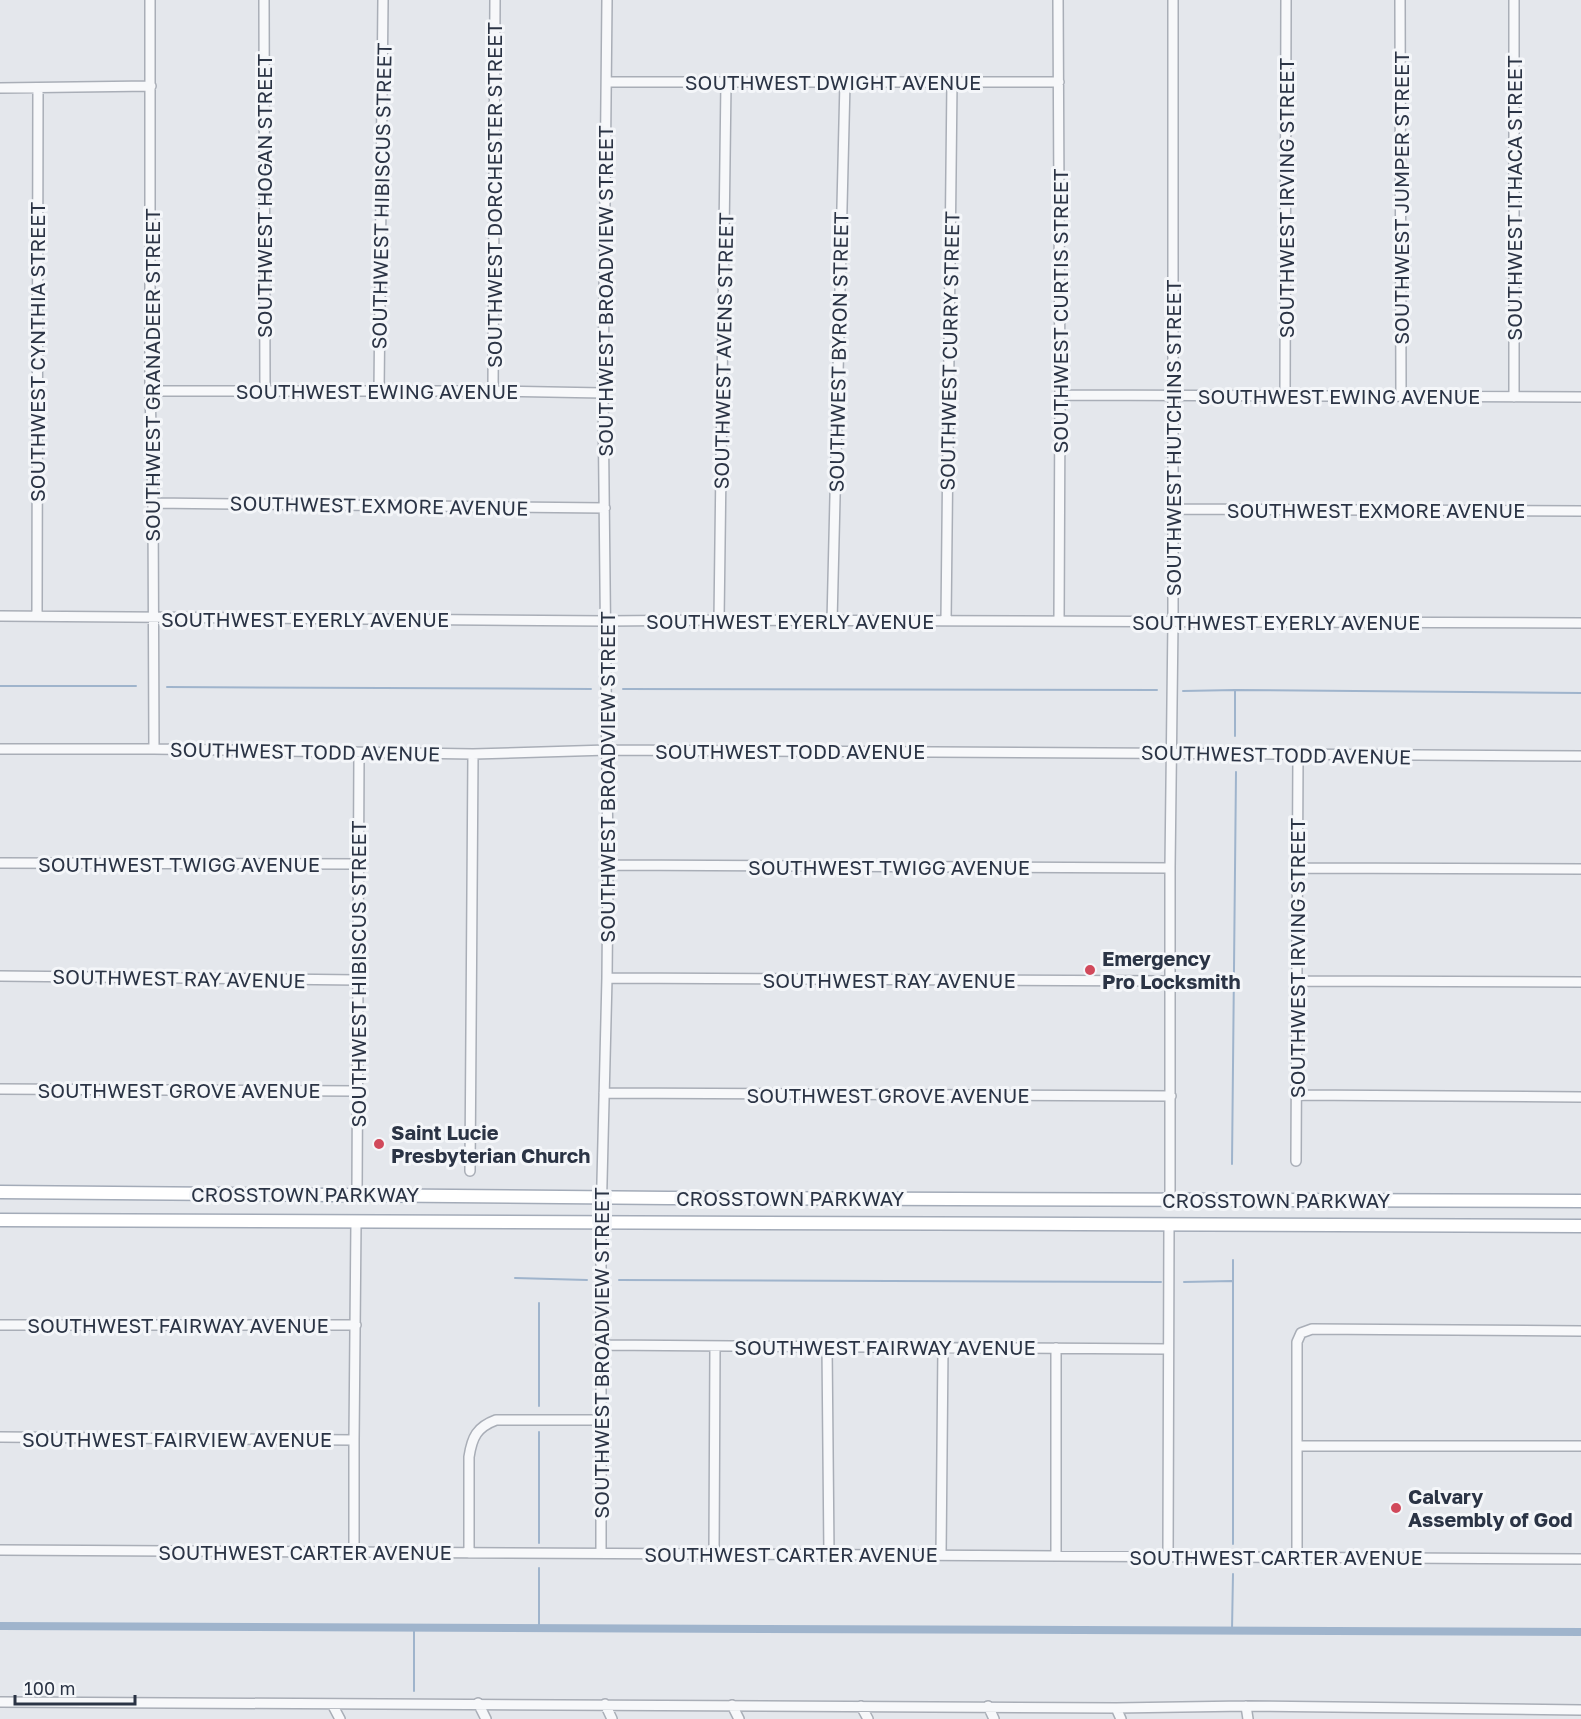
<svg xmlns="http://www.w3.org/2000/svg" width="1581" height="1719" font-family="'Golos Text',sans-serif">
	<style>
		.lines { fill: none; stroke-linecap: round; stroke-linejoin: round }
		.stream { stroke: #9fb4cc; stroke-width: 2 }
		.canal { stroke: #9fb4cc; stroke-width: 8 }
		.minor-casing { stroke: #a9aeb7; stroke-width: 12 }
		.major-casing { stroke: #a3abb8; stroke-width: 15 }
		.minor { stroke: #f7f8fa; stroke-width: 9 }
		.major { stroke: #fff; stroke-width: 12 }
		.poi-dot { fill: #d1495b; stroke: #f4f6f9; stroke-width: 2 }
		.labels { text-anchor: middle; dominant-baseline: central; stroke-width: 6; stroke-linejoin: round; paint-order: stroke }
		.street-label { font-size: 20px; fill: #2b3445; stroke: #f4f6f9 }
		.poi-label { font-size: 20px; font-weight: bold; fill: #2b3445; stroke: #f4f6f9; text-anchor: start }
	</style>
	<rect width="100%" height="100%" fill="#e4e7ec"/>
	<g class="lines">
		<path class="stream" d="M0,686H136
			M167,687L591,689
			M623,689L1157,690
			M1235,690V736
			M1183,691L1235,690L1581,693
			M1232,1164L1236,772
			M1233,1260V1544
			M515,1278L587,1280
			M619,1280L1161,1282
			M1184,1282L1232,1281
			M539,1406V1303
			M539,1432V1543
			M539,1568V1627
			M414,1627V1691
			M1232,1630L1233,1574"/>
		<path class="canal" d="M0,1626L1581,1632"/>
		<defs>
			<path id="minor" d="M150,0V391L153,503L154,749
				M264,0L265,392
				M1058,0L1060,395L1059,621
				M1400,0L1401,396
				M607,82H1059
				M0,88L151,86
				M150,391H493L603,393
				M493,391L495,0
				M379,392L383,0
				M1060,395L1581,397
				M1285,395L1286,0
				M1514,397V0
				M153,503L605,508
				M1172,509L1581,511
				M0,616L606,621L719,620L1581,623
				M37,616L38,88
				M719,620L726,82
				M946,621L952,82
				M832,622L845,82
				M0,749H154L473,754L608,750L1581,756
				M0,863L359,864
				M608,865L1170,868
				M1297,868L1581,869
				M0,976L357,980
				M607,978L1171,981
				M1297,981L1581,982
				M0,1089L358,1091
				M604,1093L1171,1096
				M1296,1095L1581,1097
				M1296,1161L1298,755
				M470,1171L473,754
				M357,1194L359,753
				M1170,1199V868L1173,621V0
				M0,1325H356
				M602,1345L1168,1349
				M827,1346L829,1555
				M1056,1348V1555
				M0,1437L354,1440
				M1297,1446H1581
				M0,1550L1581,1559
				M354,1552V1440L356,1222
				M469,1553V1457C472,1437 477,1427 496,1420H601
				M601,1553V1222L607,978L608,865L603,393L607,0
				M714,1554L715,1346
				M941,1555L943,1347
				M1168,1556L1169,1224
				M1297,1558V1342L1301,1333L1312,1329L1581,1331
				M0,1702L1116,1708L1246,1706L1581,1710
				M478,1703L486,1719
				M332,1704L340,1719
				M605,1704L612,1719
				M732,1705L739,1719
				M861,1706L868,1719
				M988,1706L994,1719
				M1246,1706L1248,1719
				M1116,1708L1121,1719"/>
			<path id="major" d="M0,1192L668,1198L1581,1201
				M0,1220L1581,1226"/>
		</defs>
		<use href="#minor" class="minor-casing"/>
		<use href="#major" class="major-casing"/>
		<use href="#minor" class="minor"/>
		<use href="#major" class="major"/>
	</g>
	<g class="poi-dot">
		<circle cx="1090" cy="970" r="6"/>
		<circle cx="379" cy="1144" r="6"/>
		<circle cx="1396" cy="1508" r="6"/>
	</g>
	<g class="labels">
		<g class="street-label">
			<text x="833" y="82">SOUTHWEST DWIGHT AVENUE</text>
			<text transform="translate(494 195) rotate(-90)">SOUTHWEST DORCHESTER STREET</text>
			<text transform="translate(264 196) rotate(-90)">SOUTHWEST HOGAN STREET</text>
			<text transform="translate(381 196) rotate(-89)">SOUTHWEST HIBISCUS STREET</text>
			<text transform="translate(1286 198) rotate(-90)">SOUTHWEST IRVING STREET</text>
			<text transform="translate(1401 198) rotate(-90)">SOUTHWEST JUMPER STREET</text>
			<text transform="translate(1514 198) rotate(-90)">SOUTHWEST ITHACA STREET</text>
			<text transform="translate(605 291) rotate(-90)">SOUTHWEST BROADVIEW STREET</text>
			<text transform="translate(1060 311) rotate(-90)">SOUTHWEST CURTIS STREET</text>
			<text transform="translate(723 351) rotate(-89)">SOUTHWEST AVENS STREET</text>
			<text transform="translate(949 351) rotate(-89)">SOUTHWEST CURRY STREET</text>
			<text transform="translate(37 352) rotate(-90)">SOUTHWEST CYNTHIA STREET</text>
			<text transform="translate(838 352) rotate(-89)">SOUTHWEST BYRON STREET</text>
			<text transform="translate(152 375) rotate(-90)">SOUTHWEST GRANADEER STREET</text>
			<text x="377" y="391">SOUTHWEST EWING AVENUE</text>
			<text x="1339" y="396">SOUTHWEST EWING AVENUE</text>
			<text transform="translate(1173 438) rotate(-90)">SOUTHWEST HUTCHINS STREET</text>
			<text transform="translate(379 505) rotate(1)">SOUTHWEST EXMORE AVENUE</text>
			<text x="1376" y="510">SOUTHWEST EXMORE AVENUE</text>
			<text x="305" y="619">SOUTHWEST EYERLY AVENUE</text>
			<text x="790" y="621">SOUTHWEST EYERLY AVENUE</text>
			<text x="1276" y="622">SOUTHWEST EYERLY AVENUE</text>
			<text transform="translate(305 751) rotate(1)">SOUTHWEST TODD AVENUE</text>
			<text x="790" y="751">SOUTHWEST TODD AVENUE</text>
			<text transform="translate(1276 754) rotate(1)">SOUTHWEST TODD AVENUE</text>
			<text transform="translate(607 777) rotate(-90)">SOUTHWEST BROADVIEW STREET</text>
			<text x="179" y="864">SOUTHWEST TWIGG AVENUE</text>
			<text x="889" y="867">SOUTHWEST TWIGG AVENUE</text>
			<text transform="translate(1297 958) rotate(-90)">SOUTHWEST IRVING STREET</text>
			<text transform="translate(358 974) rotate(-90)">SOUTHWEST HIBISCUS STREET</text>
			<text transform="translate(179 978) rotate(1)">SOUTHWEST RAY AVENUE</text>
			<text x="889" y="980">SOUTHWEST RAY AVENUE</text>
			<text x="179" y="1090">SOUTHWEST GROVE AVENUE</text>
			<text x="888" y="1095">SOUTHWEST GROVE AVENUE</text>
			<text x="305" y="1194">CROSSTOWN PARKWAY</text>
			<text x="790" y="1198">CROSSTOWN PARKWAY</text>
			<text x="1276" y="1200">CROSSTOWN PARKWAY</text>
			<text x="178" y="1325">SOUTHWEST FAIRWAY AVENUE</text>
			<text x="885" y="1347">SOUTHWEST FAIRWAY AVENUE</text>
			<text transform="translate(601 1353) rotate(-90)">SOUTHWEST BROADVIEW STREET</text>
			<text x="177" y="1439">SOUTHWEST FAIRVIEW AVENUE</text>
			<text x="305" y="1552">SOUTHWEST CARTER AVENUE</text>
			<text x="791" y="1554">SOUTHWEST CARTER AVENUE</text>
			<text x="1276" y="1557">SOUTHWEST CARTER AVENUE</text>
		</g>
		<g class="poi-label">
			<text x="1102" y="958">Emergency<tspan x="1102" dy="23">Pro Locksmith</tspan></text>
			<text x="391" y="1132">Saint Lucie<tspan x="391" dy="23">Presbyterian Church</tspan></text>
			<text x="1408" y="1496">Calvary<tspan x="1408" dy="23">Assembly of God</tspan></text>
		</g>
	</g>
	<path d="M15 1695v9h120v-9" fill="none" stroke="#2b3445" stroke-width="3"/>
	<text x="24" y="1695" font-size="18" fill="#2b3445" stroke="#f4f6f9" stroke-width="4.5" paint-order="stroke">100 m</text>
</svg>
